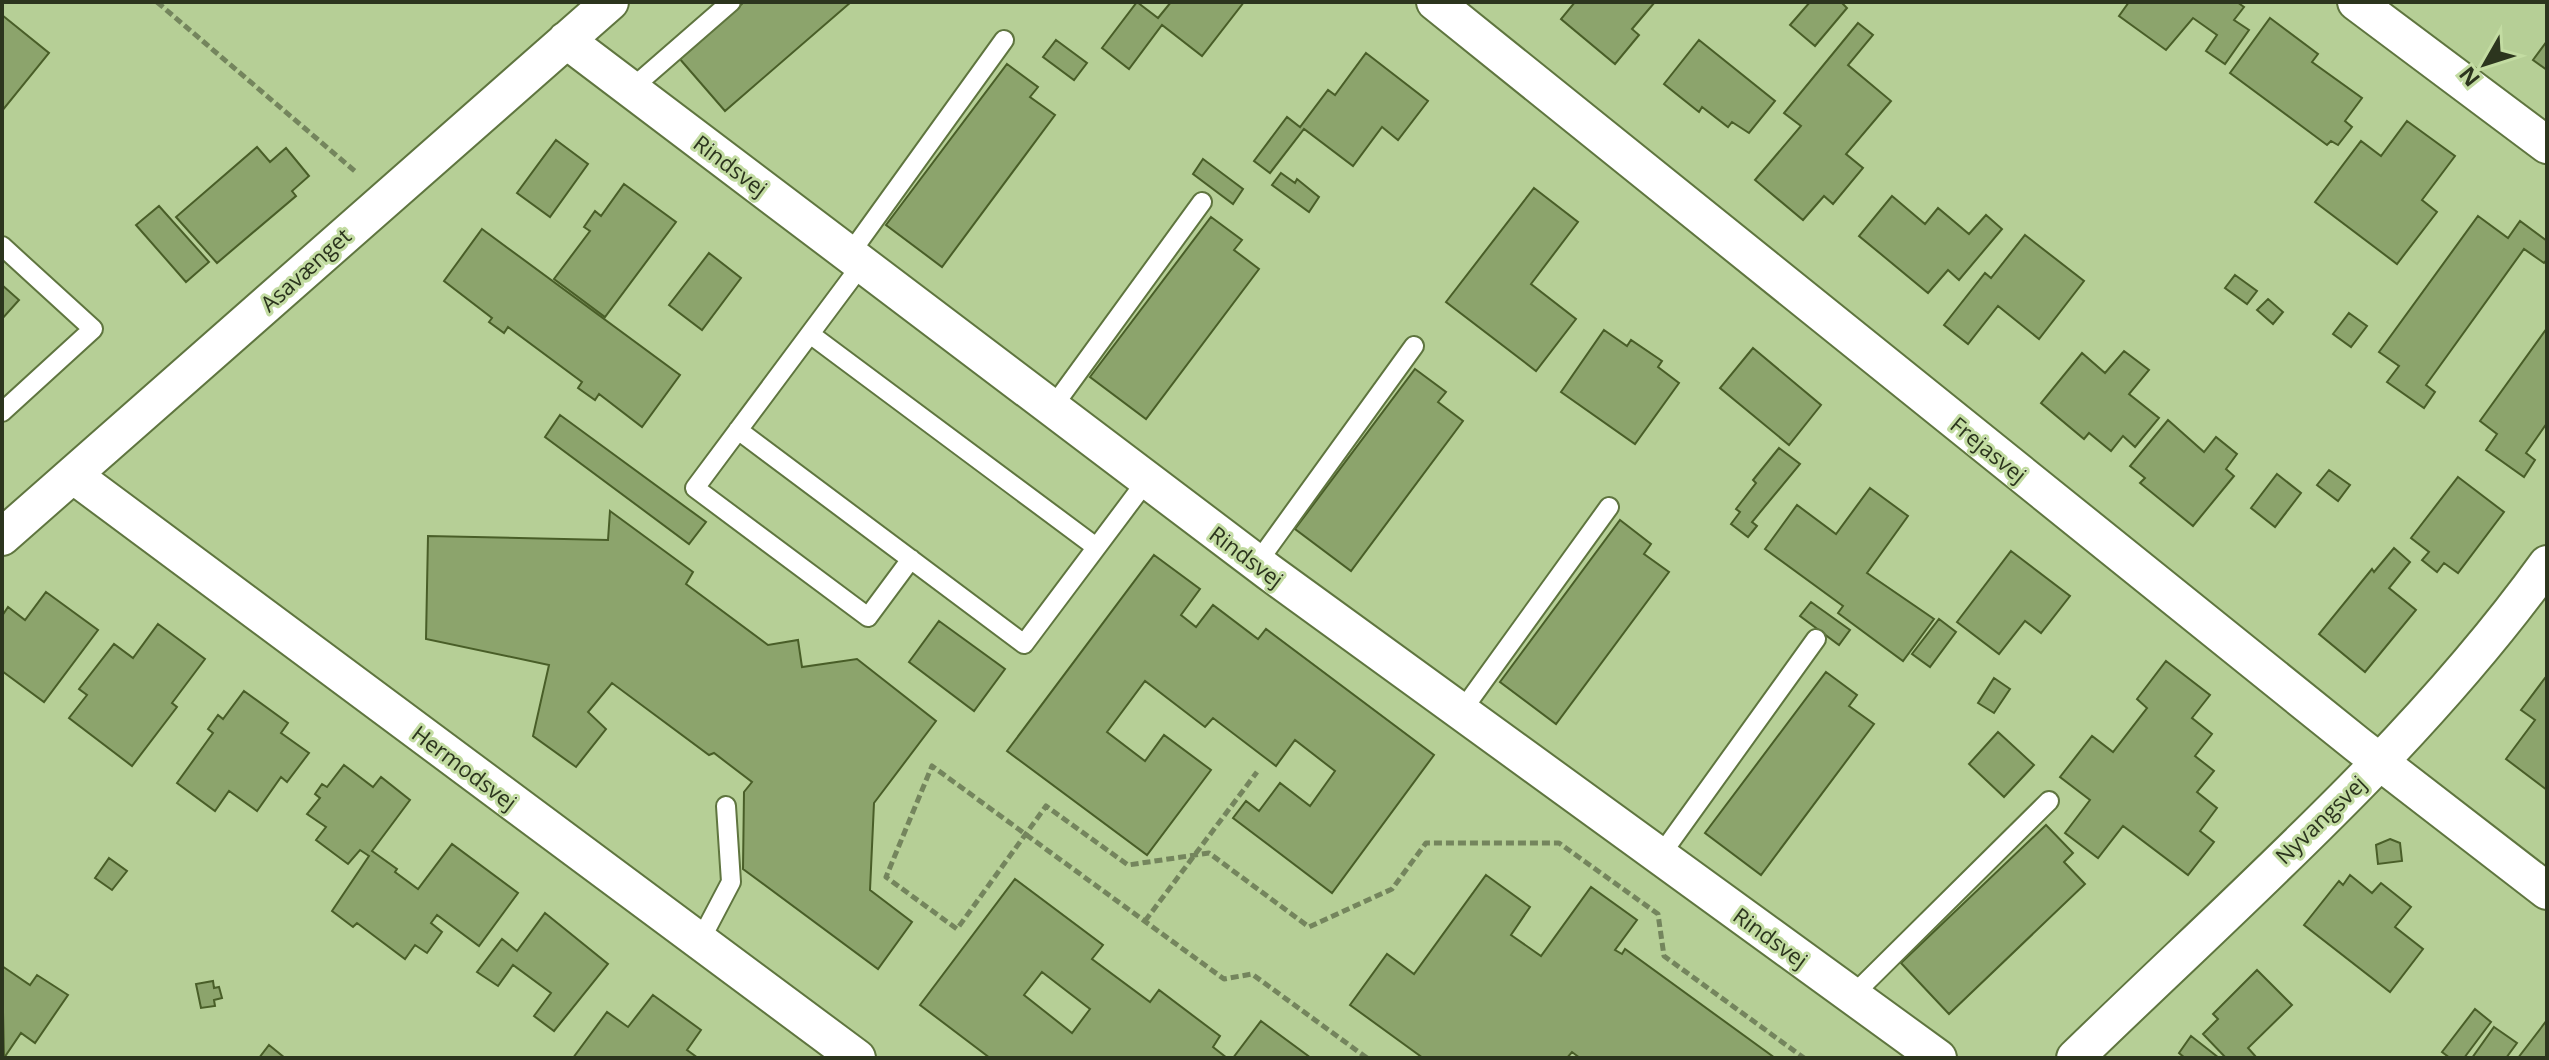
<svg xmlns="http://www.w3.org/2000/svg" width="2549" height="1060" font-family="'Open Sans',sans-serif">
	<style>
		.building { fill: #8ca46c; stroke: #495e28; stroke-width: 2; fill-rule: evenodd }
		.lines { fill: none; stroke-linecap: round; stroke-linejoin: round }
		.lane-casing { stroke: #5f753f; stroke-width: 22 }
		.street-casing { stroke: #5f753f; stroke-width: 40 }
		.path { stroke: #74855d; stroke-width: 5; stroke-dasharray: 8 4; stroke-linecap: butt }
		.lane { stroke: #fff; stroke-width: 18 }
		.street { stroke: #fff; stroke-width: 36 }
		.labels { text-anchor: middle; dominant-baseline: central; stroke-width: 6; stroke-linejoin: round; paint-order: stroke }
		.street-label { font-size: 22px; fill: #2c351e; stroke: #c3dca2 }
	</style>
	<rect width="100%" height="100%" fill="#b6cf96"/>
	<path class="building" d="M744,2H851L725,111L679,58Z
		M1137,2L1158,18L1171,2H1244L1202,56L1162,25L1129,69L1102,48Z
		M1575,2H1655L1632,29L1639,35L1615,64L1561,19Z
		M1810,2H1841L1847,8L1815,46L1790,25Z
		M2129,2H2237L2244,7L2234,20L2249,30L2225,64L2206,51L2217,35L2193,18L2166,50L2119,16Z
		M2,15L49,53L2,111Z
		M2270,18L2318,54L2312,62L2362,98L2345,121L2352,127L2338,145L2331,141L2327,145L2230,73Z
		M1858,23L1873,35L1848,65L1891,101L1846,154L1863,168L1833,204L1824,196L1803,220L1755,180L1801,126L1784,113Z
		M1056,40L1087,63L1074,80L1043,57Z
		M1699,40L1775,101L1749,133L1732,122L1728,127L1702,107L1699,112L1664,84Z
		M2547,41V70L2533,60Z
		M1366,53L1428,101L1398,140L1382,127L1353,166L1304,129L1270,173L1254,161L1287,117L1300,127L1328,90L1335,95Z
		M1007,64L1038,87L1030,97L1055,115L942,267L886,225Z
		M2407,121L2455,156L2422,200L2437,212L2397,264L2315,202L2361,141L2381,156Z
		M556,140L588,164L550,217L517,193Z
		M257,147L270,162L286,148L309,176L292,191L296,196L217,263L176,217Z
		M1203,159L1243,189L1233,204L1193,174Z
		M1281,173L1295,183L1297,179L1319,197L1309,212L1272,185Z
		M624,184L676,222L605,317L554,279L590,231L584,227L595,211L601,216Z
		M1534,188L1578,222L1531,284L1576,319L1536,371L1446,302Z
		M1892,196L1925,224L1938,208L1969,234L1986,215L2002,229L1959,280L1948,270L1928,293L1859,236Z
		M159,206L209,262L186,282L136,225Z
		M2478,216L2508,238L2520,221L2547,241V259L2544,263L2524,249L2426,385L2435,392L2424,408L2387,382L2399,366L2379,352Z
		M1211,217L1242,240L1234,250L1259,269L1146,419L1090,377Z
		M482,229L680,375L642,427L599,394L595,400L578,388L582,382L508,327L504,333L489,322L492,318L444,281Z
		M2025,235L2084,281L2039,339L1998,306L1968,344L1944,325L1985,273L1991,278Z
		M709,253L741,278L702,330L669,305Z
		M2235,275L2257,291L2247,304L2225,288Z
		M2,285L19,300L2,319Z
		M2268,299L2283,312L2273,324L2257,310Z
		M2349,313L2367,326L2351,347L2333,334Z
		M2547,328V423L2526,453L2535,460L2524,477L2486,450L2497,434L2480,421Z
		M1604,330L1627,346L1631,340L1662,361L1658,367L1679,383L1635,444L1561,392Z
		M1753,348L1821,405L1789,445L1720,388Z
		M2124,351L2149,370L2129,394L2159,418L2135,447L2123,436L2111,451L2089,433L2084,439L2041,403L2082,353L2105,373Z
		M1415,369L1446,392L1438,402L1463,421L1351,571L1295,529Z
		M560,415L706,522L689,544L545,437Z
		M2168,420L2204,452L2216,437L2237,454L2226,469L2234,476L2193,526L2140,483L2145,478L2130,466Z
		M1779,448L1800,464L1752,522L1757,526L1748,537L1731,524L1740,512L1736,509L1756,483L1753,480Z
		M2329,470L2350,485L2338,501L2317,485Z
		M2277,474L2301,493L2275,527L2251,508Z
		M2458,477L2504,512L2458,573L2444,563L2437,572L2422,560L2429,552L2411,538Z
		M1870,488L1908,516L1867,573L1934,619L1903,661L1838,613L1843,606L1765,549L1797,505L1836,534Z
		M610,511L693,572L686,584L768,645L798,640L802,667L857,659L936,721L874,803L870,890L912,922L878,969L743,869L744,792L752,782L714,753L709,755L612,683L588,712L606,729L576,767L533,736L549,665L426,639L428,536L608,540Z
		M1620,520L1651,544L1644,554L1669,572L1556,724L1500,682Z
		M2394,548L2410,562L2389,588L2416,610L2365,672L2319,634L2372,569L2374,572Z
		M2011,551L2070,596L2041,633L2025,621L1999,654L1957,622Z
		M1154,555L1200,589L1181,615L1196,627L1213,605L1258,639L1266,629L1434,755L1332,893L1233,818L1246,801L1259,811L1280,783L1310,806L1335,771L1295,740L1276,766L1213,718L1205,727L1145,681L1107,732L1145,761L1164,735L1211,770L1147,855L1007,751Z
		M46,592L98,630L44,702L2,671V616L8,607L25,620Z
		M1811,602L1850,630L1839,645L1800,616Z
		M1939,619L1956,632L1930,667L1912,654Z
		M939,621L1005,669L974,711L909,662Z
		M158,624L205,659L172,703L177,707L132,766L69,718L87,695L79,689L114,644L133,658Z
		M2166,661L2210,695L2192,718L2212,734L2195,756L2214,771L2197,792L2217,808L2200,831L2214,842L2188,875L2123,826L2098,858L2065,833L2090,800L2060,777L2092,736L2113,752L2147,708L2137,699Z
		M1826,672L1857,695L1849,706L1874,724L1761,875L1705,833Z
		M1994,678L2010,689L1994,713L1978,703Z
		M2545,678L2547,679V790L2506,759L2535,720L2521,710Z
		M244,691L288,723L281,733L309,753L287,782L281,777L257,811L229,791L215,811L177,783L213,733L208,729L218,715L223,719Z
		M1998,732L2034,765L2004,797L1969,764Z
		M344,765L373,787L381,777L410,800L372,851L397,869L395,872L418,889L452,844L518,893L479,946L437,915L431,923L442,932L427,953L415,945L405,959L357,923L353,927L332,911L369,856L360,850L348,864L316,840L326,827L307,814L320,798L315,794L322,784L327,787Z
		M2046,825L2073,853L2064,862L2085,884L1949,1014L1901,963Z
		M2390,839L2400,843L2402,861L2378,864L2376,845Z
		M109,858L127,871L112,890L95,878Z
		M1486,875L1530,907L1511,935L1541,956L1591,887L1637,920L1615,950L1622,954L1625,949L1775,1058H1580L1572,1052L1567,1058H1423L1350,1005L1387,954L1414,974Z
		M2350,875L2372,893L2381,883L2411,907L2395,927L2423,949L2390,992L2304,925L2339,881L2343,885Z
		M1015,879L1103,945L1092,959L1150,1002L1159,990L1220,1036L1213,1047L1227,1058H990L920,1005ZM1042,972L1090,1009L1072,1033L1024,995Z
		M545,913L608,964L554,1031L534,1016L551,993L513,965L498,986L477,972L502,939L517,951Z
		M2,966L30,985L37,975L68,995L35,1043L21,1033L4,1058Z
		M2257,970L2292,1005L2248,1048L2257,1058H2226L2203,1034L2218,1019L2213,1014Z
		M213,981L214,988L219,987L222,998L214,1000L215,1006L201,1008L196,984Z
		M653,995L701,1030L687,1050L698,1058H573L607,1012L628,1027Z
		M2475,1009L2491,1022L2464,1058H2450L2442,1052Z
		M2547,1020V1058H2518Z
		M1261,1021L1311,1058H1233Z
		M2494,1027L2517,1043L2506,1058H2472Z
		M2191,1036L2219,1058H2185L2179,1053Z
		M269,1045L285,1058H259Z"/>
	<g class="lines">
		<defs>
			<path id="lane" d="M631,89L731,2
				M2,246L93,329L2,412
				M849,255L1004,40
				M862,264L695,488L868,617L911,559
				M810,334L1096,547
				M1052,408L1202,202
				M738,430L1024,644L1147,480
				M1257,563L1414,346
				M1461,712L1609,507
				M1660,856L1816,639
				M700,941L731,882L726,806
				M1852,996L2049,801"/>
			<path id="street" d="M1435,2L2358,745L2547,891
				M2356,2L2547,145
				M566,40L1269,572L1938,1058
				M73,475L857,1058
				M2,537L610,2
				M2075,1058C2236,901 2415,747 2547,564"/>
		</defs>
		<use href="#lane" class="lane-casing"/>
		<use href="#street" class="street-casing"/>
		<path class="path" d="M157,2L357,173
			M1145,921L1257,772
			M1367,1058L1252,974L1224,979L932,766L886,877L957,929L1046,806L1128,865L1209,853L1309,927L1392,889L1426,843H1559L1658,914L1664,956L1804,1058"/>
		<use href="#lane" class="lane"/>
		<use href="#street" class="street"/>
	</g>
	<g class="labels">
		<g class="street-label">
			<text transform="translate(731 165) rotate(37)">Rindsvej</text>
			<text transform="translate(305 269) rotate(-42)">Asavænget</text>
			<text transform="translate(1989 449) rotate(39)">Frejasvej</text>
			<text transform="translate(1247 556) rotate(37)">Rindsvej</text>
			<text transform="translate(465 767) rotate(37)">Hermodsvej</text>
			<text transform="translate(2320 819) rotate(-44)">Nyvangsvej</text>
			<text transform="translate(1771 937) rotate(36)">Rindsvej</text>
		</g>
	</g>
	<rect width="2549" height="1060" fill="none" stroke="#2c351e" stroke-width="8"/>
	<g transform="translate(2485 64) rotate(231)" stroke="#c3dca2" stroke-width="6" paint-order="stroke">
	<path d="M0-6L14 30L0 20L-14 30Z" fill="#2c351e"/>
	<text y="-12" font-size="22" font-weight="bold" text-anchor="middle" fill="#2c351e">N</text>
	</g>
</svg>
